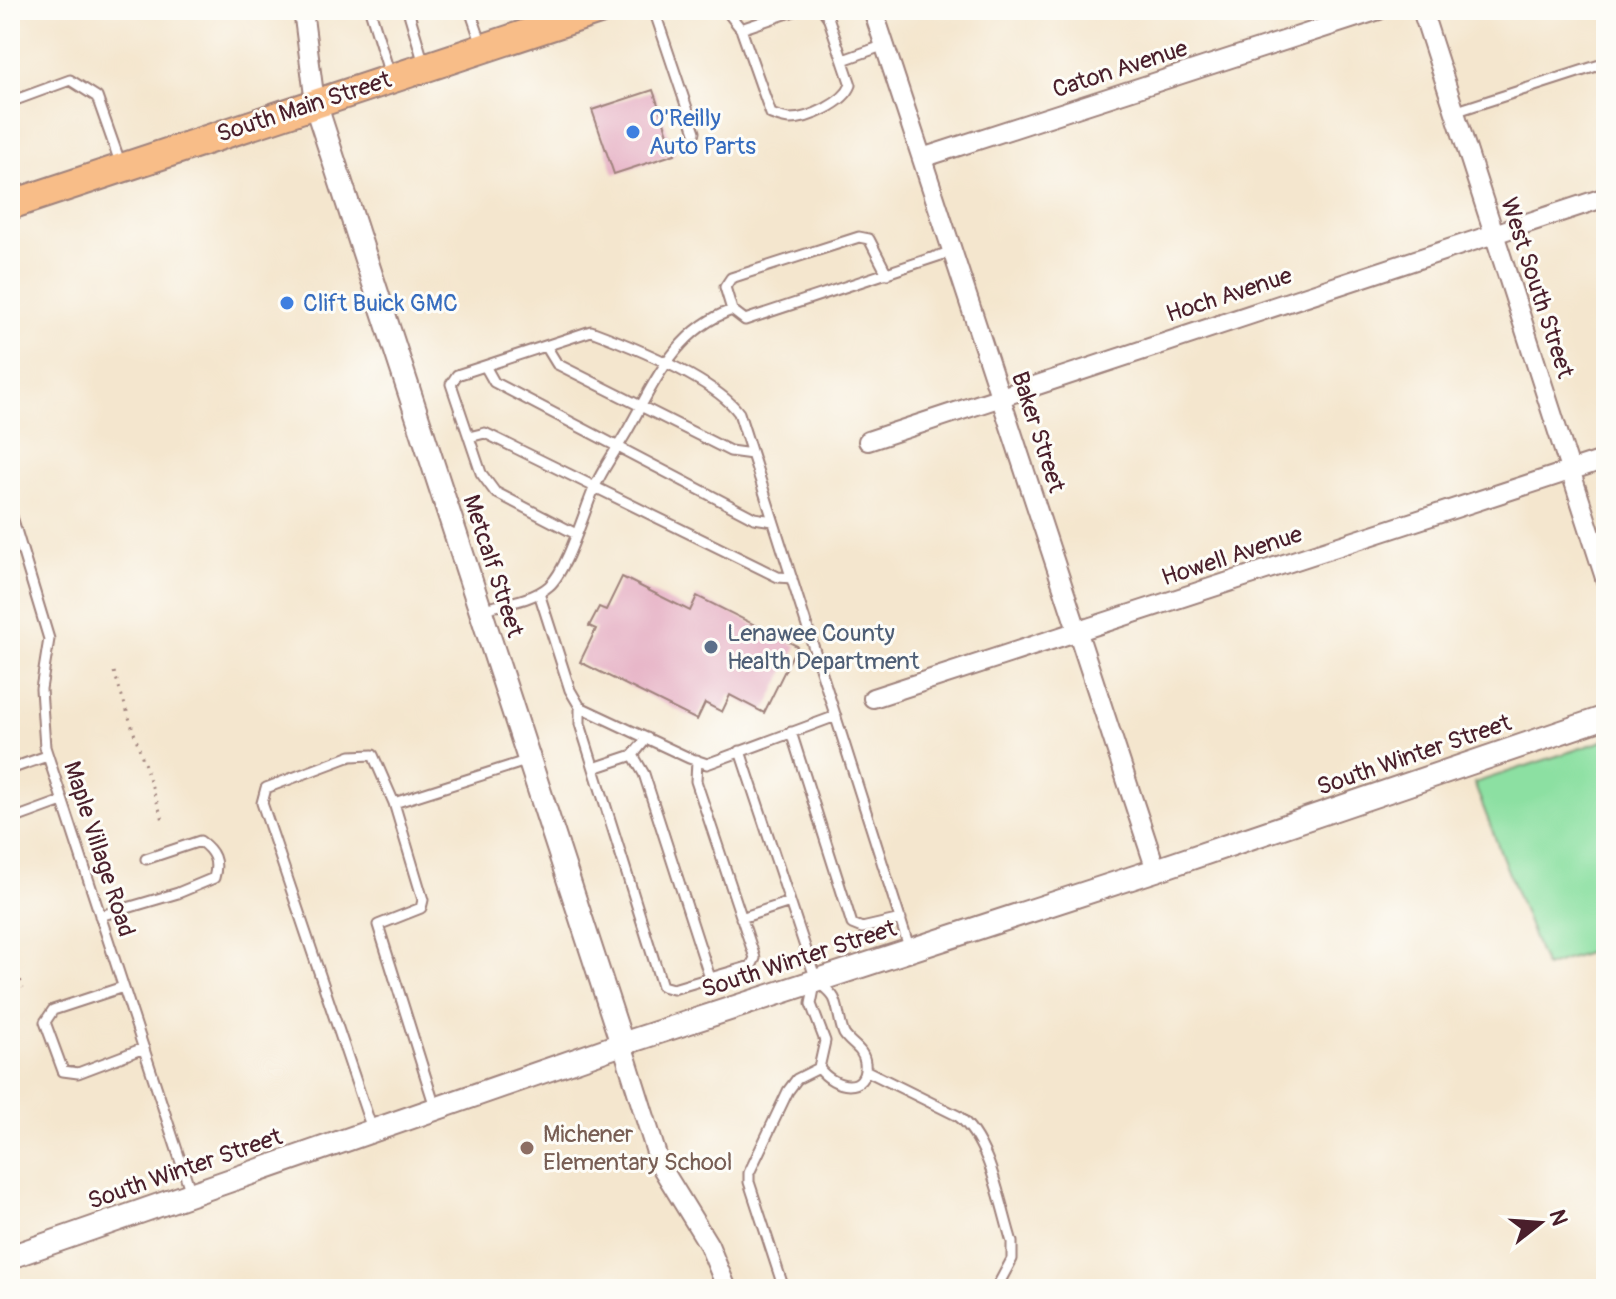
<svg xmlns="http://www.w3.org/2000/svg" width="1616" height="1299" font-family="Pangolin,sans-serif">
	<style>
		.park { fill: #8ce0a2; stroke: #6b8066; stroke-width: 2 }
		.building { fill: #e5aec3 }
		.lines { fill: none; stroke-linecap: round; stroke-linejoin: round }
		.service-casing { stroke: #9f827c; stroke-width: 13 }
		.minor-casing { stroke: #9f827c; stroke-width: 22 }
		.tertiary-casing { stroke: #9f827c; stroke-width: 26 }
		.primary-casing { stroke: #9f827c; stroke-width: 32 }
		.path { stroke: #9f827c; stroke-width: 3; stroke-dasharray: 2 6; stroke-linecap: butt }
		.service { stroke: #fff; stroke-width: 9 }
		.minor { stroke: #fff; stroke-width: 18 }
		.tertiary { stroke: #fff; stroke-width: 22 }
		.primary { stroke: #f8bd88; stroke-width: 28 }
		.shop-dot { fill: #3f7fe0; stroke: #fdfcf7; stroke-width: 3 }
		.service-dot { fill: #5c6f8a; stroke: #fdfcf7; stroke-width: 3 }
		.education-dot { fill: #8d6e63; stroke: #fdfcf7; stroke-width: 3 }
		.labels { text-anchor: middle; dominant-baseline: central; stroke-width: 6; stroke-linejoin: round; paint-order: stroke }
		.street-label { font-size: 24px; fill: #4a1f2b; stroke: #fdfcf7 }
		.shop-label { font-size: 24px; fill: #366cbe; stroke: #fdfcf7; text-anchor: start }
		.service-label { font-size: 24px; fill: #4e5e75; stroke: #fdfcf7; text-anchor: start }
		.education-label { font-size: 24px; fill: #785e54; stroke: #fdfcf7; text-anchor: start }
	</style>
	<rect width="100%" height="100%" fill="#fdfcf7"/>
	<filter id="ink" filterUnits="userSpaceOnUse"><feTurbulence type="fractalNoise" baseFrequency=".0125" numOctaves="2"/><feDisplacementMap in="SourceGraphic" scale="16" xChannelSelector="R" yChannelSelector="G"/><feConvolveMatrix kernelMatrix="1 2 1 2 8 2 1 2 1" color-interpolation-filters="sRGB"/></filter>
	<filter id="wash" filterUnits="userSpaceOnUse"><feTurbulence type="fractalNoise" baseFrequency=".006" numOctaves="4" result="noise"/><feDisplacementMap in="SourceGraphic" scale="32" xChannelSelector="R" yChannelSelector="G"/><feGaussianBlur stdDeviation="1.8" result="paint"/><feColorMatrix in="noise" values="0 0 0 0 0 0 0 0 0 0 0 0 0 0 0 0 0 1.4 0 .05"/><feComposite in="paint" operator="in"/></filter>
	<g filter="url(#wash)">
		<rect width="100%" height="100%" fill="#f4e6ce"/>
		<path class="park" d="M1606,740V947L1545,967L1474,783Z"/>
		<g id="blocks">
			<path class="building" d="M653,90L675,154L614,174L592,110Z
				M622,577L690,611L697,596L797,646L764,713L730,695L722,712L705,703L697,720L580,662L596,629L589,626L599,607L606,610Z"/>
		</g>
	</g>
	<g filter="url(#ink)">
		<use href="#blocks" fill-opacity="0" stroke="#9f827c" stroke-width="2"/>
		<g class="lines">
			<defs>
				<path id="service" d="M370,10L390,75
					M408,10L424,64
					M470,10L482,45
					M654,10L695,132
					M726,10L741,29L771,114C777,116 784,119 790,119C809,119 844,103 851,85L828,17L823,10
					M741,29L797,10
					M843,60L885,45
					M10,102L70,80L97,97L121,165
					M1454,112L1606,63
					M732,310L725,287L731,278L859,237L869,239L887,274
					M546,346L557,364L730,451L752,454
					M485,366L494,382L754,518L773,521
					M469,437L485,433L778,577L792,578
					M10,510L49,639L41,689L45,747L191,1193
					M576,534L495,492L481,473L451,384L457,375L591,331C631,346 714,379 739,413L910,950
					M539,593L570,690L580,707L689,758L707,764L836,716
					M480,610C501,604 532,601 549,586C567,570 583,515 593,491C601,471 615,452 626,433C654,384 675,330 732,310L745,320L953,251
					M580,707V724L662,986L673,989L751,966L755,958L696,781L697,760
					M791,732L852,924L862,928L901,919
					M740,751L816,980C821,985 830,991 834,998C839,1008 839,1023 844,1034C850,1044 864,1049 865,1063C868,1094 834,1089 819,1068L825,1041L811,1004L815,984
					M633,755L644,774L710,978
					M594,768L633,755L647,738
					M10,769L47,756
					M10,820L62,801
					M100,916L178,893L214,878C219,861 214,851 200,841L146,859
					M741,918L790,902
					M123,987L53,1010L45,1022L63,1071L78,1073L144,1048
					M865,1070L958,1116C990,1140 1000,1204 1012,1242V1259L996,1289
					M435,1107L378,925L421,908L423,900L394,803L529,760
					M372,1129L262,803L266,788L351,756L373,755L394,803
					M784,1289L749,1182V1173L788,1091L797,1079L819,1068"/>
				<path id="minor" d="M303,10L315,103
					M873,10L1156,870
					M1422,10L1606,581
					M922,158L1379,10
					M868,441L1606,197
					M873,698L1606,459
					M622,1044L660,1165L709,1245L727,1289"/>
				<path id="tertiary" d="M315,103L622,1044
					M10,1257L622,1044L1156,870L1606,717"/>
				<path id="primary" d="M10,205L599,10"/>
			</defs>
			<use href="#service" class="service-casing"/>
			<use href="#minor" class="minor-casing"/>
			<use href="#tertiary" class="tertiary-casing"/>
			<use href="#primary" class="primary-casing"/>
			<path class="path" d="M114,672L163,820
				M10,950L23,988"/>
			<use href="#service" class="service"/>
			<use href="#minor" class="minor"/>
			<use href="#tertiary" class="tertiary"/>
			<use href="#primary" class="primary"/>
		</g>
	</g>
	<g class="shop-dot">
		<circle cx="633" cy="132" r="8"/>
		<circle cx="287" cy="303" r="8"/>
	</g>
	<circle class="service-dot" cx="711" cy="647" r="8"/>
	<circle class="education-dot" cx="527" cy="1148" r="8"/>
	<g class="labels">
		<g class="street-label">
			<text transform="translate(1120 69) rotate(-18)">Caton Avenue</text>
			<text transform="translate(304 107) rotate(-18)">South Main Street</text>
			<text transform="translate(1537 288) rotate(72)">West South Street</text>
			<text transform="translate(1229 295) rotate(-18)">Hoch Avenue</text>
			<text transform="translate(1038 432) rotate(72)">Baker Street</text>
			<text transform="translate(1232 556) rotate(-18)">Howell Avenue</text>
			<text transform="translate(493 566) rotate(72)">Metcalf Street</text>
			<text transform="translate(1414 755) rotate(-19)">South Winter Street</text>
			<text transform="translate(99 849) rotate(72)">Maple Village Road</text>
			<text transform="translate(799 959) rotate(-18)">South Winter Street</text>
			<text transform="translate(185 1169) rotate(-19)">South Winter Street</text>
		</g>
		<g class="shop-label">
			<text x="649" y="118">O'Reilly<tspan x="649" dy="28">Auto Parts</tspan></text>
			<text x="303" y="303">Clift Buick GMC</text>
		</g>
		<g class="service-label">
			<text x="727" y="633">Lenawee County<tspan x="727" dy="28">Health Department</tspan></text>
		</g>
		<g class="education-label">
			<text x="543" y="1134">Michener<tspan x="543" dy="28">Elementary School</tspan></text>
		</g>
	</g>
	<rect width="1616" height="1299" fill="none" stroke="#fdfcf7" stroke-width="40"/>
	<g transform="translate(1540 1223) rotate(73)" stroke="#fdfcf7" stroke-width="6" paint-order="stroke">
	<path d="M0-6L14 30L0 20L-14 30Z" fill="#4a1f2b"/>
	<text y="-12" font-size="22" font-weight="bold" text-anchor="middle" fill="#4a1f2b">N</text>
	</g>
</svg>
